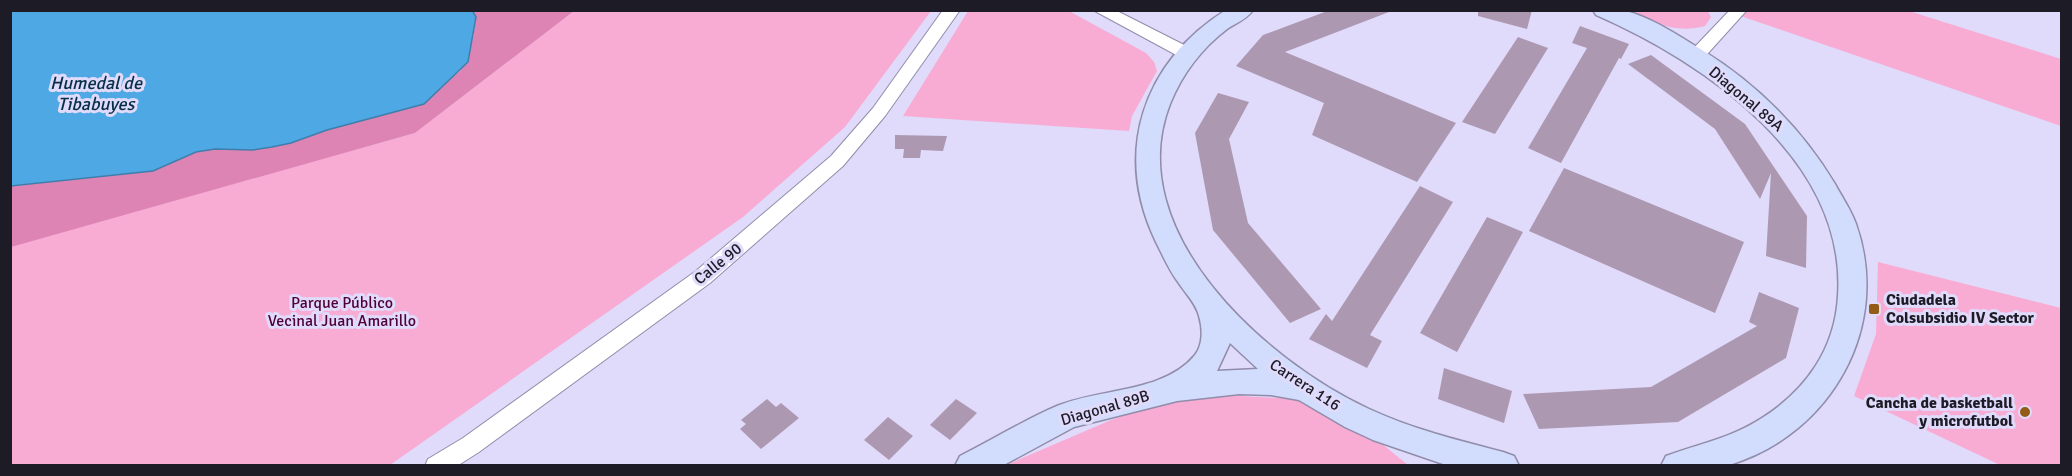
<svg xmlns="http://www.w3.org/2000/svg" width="2072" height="476" font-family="Signika,sans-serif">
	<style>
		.green { fill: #f8acd4 }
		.forest { fill: #dd84b5 }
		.water { fill: #4da8e4; stroke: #3f7eab; stroke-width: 1.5 }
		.building { fill: #ad98b2 }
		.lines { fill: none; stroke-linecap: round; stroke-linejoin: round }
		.street-casing { stroke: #918caa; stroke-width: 2 }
		.secondary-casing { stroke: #918caa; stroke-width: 3 }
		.street { fill: #fff; fill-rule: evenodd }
		.secondary { fill: #d2ddfe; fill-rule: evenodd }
		.poi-dot { fill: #945b16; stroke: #e0dafb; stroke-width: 2 }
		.labels { text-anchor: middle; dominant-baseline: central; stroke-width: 6; stroke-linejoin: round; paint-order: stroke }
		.street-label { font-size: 16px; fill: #1d1b26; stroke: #e0dafb }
		.poi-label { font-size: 16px; font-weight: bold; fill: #1d1b26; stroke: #e0dafb; text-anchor: start }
		.park-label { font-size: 16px; fill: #4f0036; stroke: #e0dafb }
		.water-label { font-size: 18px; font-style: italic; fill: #062e46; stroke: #e0dafb }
	</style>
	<rect width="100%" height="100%" fill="#e0dafb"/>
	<path class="green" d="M574,11H931L845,127L743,217L390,465L11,466V246L415,133Z
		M968,11H1069L1146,53L1154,62L1157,71L1132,116L1129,131L903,116Z
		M1629,11H1708L1711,17L1705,26C1676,34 1655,23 1629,11Z
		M1726,11H1909L2061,59V126Z
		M1878,262L2061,308V465H2000L1854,396L1876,334Z
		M1225,395L1296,399L1382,444L1408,465L1004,466L1111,420L1158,404Z"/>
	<path class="forest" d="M472,11H574L415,133L11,247V186L153,171L196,152L215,149L253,150L272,147L291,143L327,130L424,104L445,83L460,71L473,38L476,18Z"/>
	<path class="water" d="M472,10L476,17L468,62L424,104L327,130L291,143L272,147L253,150L215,149L196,152L153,171L11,186V11Z"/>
	<path class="building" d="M1330,10L1389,12L1285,52L1456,123L1417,182L1312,135L1324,103L1236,66L1263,35Z
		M1478,10H1532L1527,29L1478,16Z
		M1580,26L1629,44L1621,59L1619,58L1561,163L1528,148L1587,48L1572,43Z
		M1518,37L1548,48L1495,134L1462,122Z
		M1651,55L1745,124L1807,216L1806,268L1766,256L1771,173L1760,199L1715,129L1628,64Z
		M1218,93L1249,102L1229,139L1248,223L1321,309L1290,323L1213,230L1195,133Z
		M895,135L947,136L943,151L921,150L920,158H903L904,149H895Z
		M1564,168L1744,242L1715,313L1529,231Z
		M1420,186L1453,202L1370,335L1382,341L1367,368L1309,339L1326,314L1332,321Z
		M1487,217L1523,232L1457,352L1420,333Z
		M1759,292L1799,308L1786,358L1678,422L1539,429L1523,394L1651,387L1757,326L1749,322Z
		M1444,368L1512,391L1504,423L1438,399Z
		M767,399L776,407L781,403L799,418L761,449L740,429L746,424L741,420Z
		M956,399L977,413L950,440L930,425Z
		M888,417L913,436L889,460L864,440Z"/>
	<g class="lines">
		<defs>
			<path id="street" d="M943,10H960L885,116L843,166L710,283L479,452L457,466H425L428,459L463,438L696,271L831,156L873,108Z
				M1093,10H1115L1192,49L1194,53L1192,57H1180Z
				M1730,10H1747L1701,61H1689L1687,57L1689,53Z"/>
			<path id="secondary" d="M1226,10H1253C1247,19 1236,23 1227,29C1202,48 1182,74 1170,104C1120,232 1266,361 1369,409C1412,429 1457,440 1503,452L1514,456L1519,466H1449L1373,440L1345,427L1299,400L1271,395L1239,394L1177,401L1074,427L1002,466H955L960,456C992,440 1024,420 1057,406C1100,388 1164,393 1195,355C1203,345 1203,329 1199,316C1196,303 1185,293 1178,282C1169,270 1163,256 1156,242C1113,153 1142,63 1226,10ZM1230,343L1258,369L1217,371Z
				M1593,10C1603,10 1615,8 1625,11C1651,17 1679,36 1702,50C1757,84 1802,129 1835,184C1842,197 1851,210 1856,224C1892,326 1832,434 1729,465C1712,470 1680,466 1661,466L1666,456C1701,443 1729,439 1762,418C1806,390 1835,349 1838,296C1847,160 1706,63 1596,15Z"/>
		</defs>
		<use href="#street" class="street-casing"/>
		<use href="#secondary" class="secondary-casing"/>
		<use href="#street" class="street"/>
		<use href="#secondary" class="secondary"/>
	</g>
	<g class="poi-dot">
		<rect x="1868" y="303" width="12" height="12" rx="3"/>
		<circle cx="2025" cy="412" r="6"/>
	</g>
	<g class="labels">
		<g class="street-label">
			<text transform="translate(1746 99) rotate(40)">Diagonal 89A</text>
			<text transform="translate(718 264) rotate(-39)">Calle 90</text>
			<text transform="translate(1305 385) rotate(33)">Carrera 116</text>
			<text transform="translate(1105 408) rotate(-16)">Diagonal 89B</text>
		</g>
		<g class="poi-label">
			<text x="1886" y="300">Ciudadela<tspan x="1886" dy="18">Colsubsidio IV Sector</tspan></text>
			<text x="2013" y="403" text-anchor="end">Cancha de basketball<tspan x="2013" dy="18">y microfutbol</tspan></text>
		</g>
		<g class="park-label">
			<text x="342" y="303">Parque Público<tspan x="342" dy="18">Vecinal Juan Amarillo</tspan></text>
		</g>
		<g class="water-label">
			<text x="96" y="83">Humedal de<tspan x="96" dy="21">Tibabuyes</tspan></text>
		</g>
	</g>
	<rect width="2072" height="476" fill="none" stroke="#1d1b26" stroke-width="24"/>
</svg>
